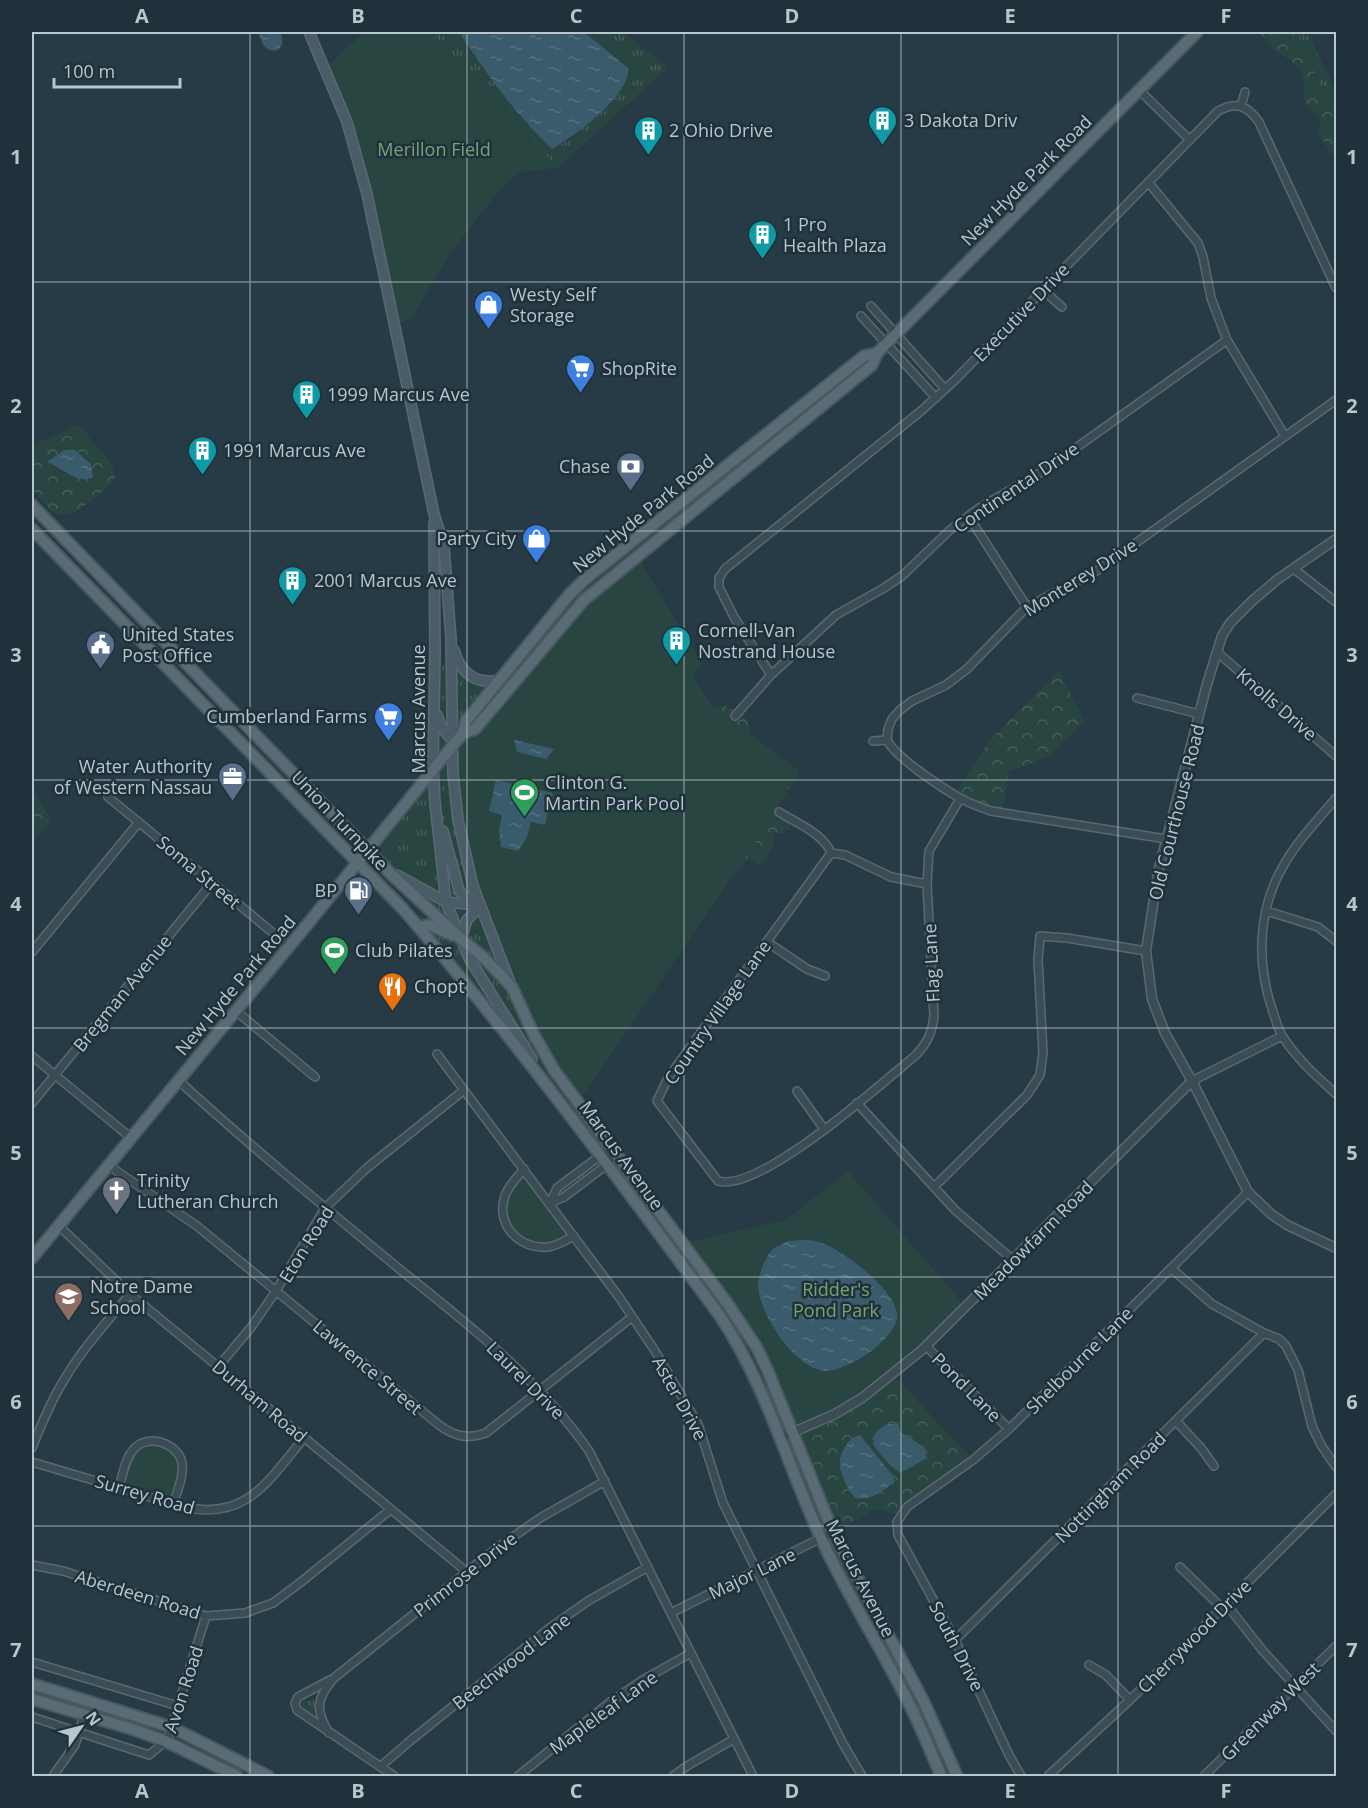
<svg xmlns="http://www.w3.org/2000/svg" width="1368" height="1808" font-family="'Open Sans',sans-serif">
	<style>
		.grass { fill: url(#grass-tufts) }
		.forest { fill: url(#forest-crowns); fill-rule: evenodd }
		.green { fill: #284541 }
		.water { fill: url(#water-ripples) }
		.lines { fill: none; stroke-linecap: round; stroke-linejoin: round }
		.minor-casing { stroke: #596971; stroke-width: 10 }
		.tertiary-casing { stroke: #596971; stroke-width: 11 }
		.secondary-casing { stroke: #596971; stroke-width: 12 }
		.primary-casing { stroke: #475860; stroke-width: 14 }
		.minor { stroke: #3b4c54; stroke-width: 7 }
		.tertiary { stroke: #3b4c54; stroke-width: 8 }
		.secondary { stroke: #495c67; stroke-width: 9 }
		.primary { stroke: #596b74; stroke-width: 10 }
		.grid { fill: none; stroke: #b8c6cd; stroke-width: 1.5; stroke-opacity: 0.55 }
		.labels { text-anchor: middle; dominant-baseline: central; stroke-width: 5; stroke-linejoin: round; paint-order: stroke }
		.poi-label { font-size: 18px; fill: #b8c6cd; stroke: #1f313a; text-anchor: start }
		.park-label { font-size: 18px; fill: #77a475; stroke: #1f313a }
		.street-label { font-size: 18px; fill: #b8c6cd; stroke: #1f313a }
		.neatline { fill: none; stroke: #b8c6cd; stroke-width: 2 }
		.grid-label { font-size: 20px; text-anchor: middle; font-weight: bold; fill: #b8c6cd }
	</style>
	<defs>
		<pattern id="grass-tufts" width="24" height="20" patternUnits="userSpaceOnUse" patternTransform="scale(1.5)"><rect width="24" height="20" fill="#284541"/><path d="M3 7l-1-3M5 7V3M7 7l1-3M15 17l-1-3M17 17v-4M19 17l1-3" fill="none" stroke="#455e5b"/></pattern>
		<pattern id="forest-crowns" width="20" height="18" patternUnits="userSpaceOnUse" patternTransform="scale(1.5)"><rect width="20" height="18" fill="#284541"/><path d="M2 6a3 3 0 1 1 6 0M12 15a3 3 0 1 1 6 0" fill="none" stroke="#455e5b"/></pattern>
		<pattern id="water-ripples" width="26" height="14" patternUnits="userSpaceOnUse" patternTransform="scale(1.5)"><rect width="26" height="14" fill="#395b6c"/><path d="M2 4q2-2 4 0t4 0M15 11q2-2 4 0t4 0" fill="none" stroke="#547180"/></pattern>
	</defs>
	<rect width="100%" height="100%" fill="#263b45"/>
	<path class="grass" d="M430,32H459C486,75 515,113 552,149L571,139L619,94L628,68L584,32H622L668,67L558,168Z
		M1297,32H1307L1336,91V123Z
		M451,639L466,672L490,682L546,1058L554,1082L538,1068L510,1031L399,904L458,937L367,850L433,768L435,687L444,660L452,710Z
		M601,1155L608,1164L550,1203L557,1188Z
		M304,1700H314L315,1714L312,1715L302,1709L300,1704Z"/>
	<path class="forest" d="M1246,32H1297L1336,123V157L1331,153L1317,132L1320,123L1319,115C1294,105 1310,87 1300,70C1292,57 1271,53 1262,35Z
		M76,426C85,429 87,435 93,442C103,453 115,463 115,479C107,489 73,519 60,515C49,512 39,497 32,489V445ZM64,450C78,450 91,458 93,473L70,475L48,462L51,458Z
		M1059,670L1085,721L1047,757L1009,772L1002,813L954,794L991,739Z
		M724,706L744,714L750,725L751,735L791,767L797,769L799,772L779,806L776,819L787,820L791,826C787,834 781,833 774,833C775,847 769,857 759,865L749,858L731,878L714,708Z
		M32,786L51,821L32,843Z
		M892,1374L973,1460L900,1516L877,1509L833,1532L793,1433Z"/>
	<path class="green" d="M364,32H430L558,168L520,172L501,188L451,252L413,316L395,327L367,194L325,69Z
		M633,549L702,663L693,677L714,708L797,769L777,811L578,1103L554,1070L474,890L458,820L454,743L556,618L582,592Z
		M524,1169L574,1236L538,1247L511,1233L503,1203Z
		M848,1171L966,1307L862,1398L793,1433L767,1369L683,1243L786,1220Z
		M139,1444H166L181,1460L173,1504L119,1487L128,1456Z"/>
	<path class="water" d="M258,32H280C283,39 284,44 278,50C264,53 262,42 258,32Z
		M459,32H584L628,68C631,95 574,137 552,149C514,113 487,75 459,32Z
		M64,450H75L91,464L93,477C76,485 62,467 47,462Z
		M514,740L554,749L546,759L517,752Z
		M496,780L553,793L545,825L531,822L527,837L518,851L501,847L499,830L502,815L489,811Z
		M788,1241C797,1241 807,1239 815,1241C838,1245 902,1293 897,1319C895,1329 883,1341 875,1348C865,1357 840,1371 826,1371C796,1371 757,1312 758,1283C759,1274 766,1256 772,1250C776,1246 783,1244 788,1241Z
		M898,1423L900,1432L924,1447L927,1458L900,1473L887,1462L873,1445L875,1433L885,1425Z
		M860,1435L894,1477L895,1482C882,1491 871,1501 855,1498C844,1482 833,1465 845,1447C849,1441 853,1437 860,1435Z"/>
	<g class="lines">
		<defs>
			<path id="minor" d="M1139,90L1189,139
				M1241,106L1245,92
				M1148,182L1198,243L1203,257L1211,298L1227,340L1285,436
				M1043,290L1062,307
				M871,306L945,389
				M861,316L936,398
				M969,517L1027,607
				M1294,569L1336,602
				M1217,652L1336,756
				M771,675L734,617L719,587V578L725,569L921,411L955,380L1218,111C1236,101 1247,105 1259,122L1336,288
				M1137,698L1199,714
				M735,716L771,675L836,615L884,588L902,576L950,530L979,508L1045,470L1227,340
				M873,741L887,740
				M108,797L289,946
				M1336,798C1317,821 1295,843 1281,870C1257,914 1257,966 1273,1012C1276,1020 1278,1030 1283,1037C1297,1059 1317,1077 1336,1094
				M779,812C796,823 823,833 831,853L845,855L891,877L927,884
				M1166,839L991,811C981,807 970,804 960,798C942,788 895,757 887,740L888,729L892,719L900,710L912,701L946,685L967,669L1027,607L1098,570L1336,400
				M831,853L668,1078L657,1101L718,1181C760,1193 882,1083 916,1055C928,1042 932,1032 934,1016L927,884L929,851L960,799
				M1267,911L1318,927L1336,941
				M767,942L807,969L825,976
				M32,952L139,822
				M236,1011L315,1077
				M437,1054L619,1297L655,1351L698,1424L723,1503L842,1742L862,1776
				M32,1056L130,1137
				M178,1080C251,1147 327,1209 403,1272C470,1326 539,1379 589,1451L753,1776
				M1192,1081L1282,1036
				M797,1091L824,1129
				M32,1103L212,883
				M857,1103L956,1211L1013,1260
				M615,1152L608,1164L564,1197L550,1203L557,1188L601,1155Z
				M108,1165L197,1226L439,1425C455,1437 468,1439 486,1433L632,1317
				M524,1169C517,1178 508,1186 505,1196C495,1225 520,1250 548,1247C557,1246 566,1240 574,1236
				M934,1187L1027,1095L1040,1075L1043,1053L1038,960L1040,936L1067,938L1146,951
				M58,1225L130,1294L467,1572
				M1171,1268L1212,1304L1264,1333L1279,1339L1286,1346L1298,1370L1312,1426L1321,1445L1336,1467
				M926,1346L1009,1429
				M218,1367L252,1326L276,1291L325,1208L368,1167L464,1090
				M1176,1421L1201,1448L1214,1466
				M32,1448C41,1425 51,1401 64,1380C82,1349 107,1322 130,1294
				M32,1462L183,1507C247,1521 268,1481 304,1438
				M119,1487C123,1475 125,1458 134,1449C148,1433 178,1443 182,1463C184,1476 177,1492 173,1504
				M32,1565L63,1571L206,1616L245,1613L273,1603L301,1582L390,1510
				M1180,1567L1222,1608
				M1226,1604L1263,1651L1336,1731
				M671,1613L833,1532
				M955,1640L1264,1333
				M32,1662L178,1706
				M1089,1665L1106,1675L1130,1700
				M330,1680L298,1697L295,1703L297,1710L394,1776
				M32,1717L149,1755L166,1741L169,1734L206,1616
				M329,1733C315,1710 316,1699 334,1678L493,1551L540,1518L605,1481
				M381,1766L410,1741L551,1627L588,1601L648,1567
				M53,1776L75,1745L84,1715
				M518,1776L609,1703L646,1678L691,1653
				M673,1776L687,1766L734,1739
				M1021,1776L1009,1755L955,1640L898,1535L897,1522L907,1507L973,1460L1009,1429L1248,1192
				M1048,1776L1130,1700L1336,1494
				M1204,1776L1336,1646"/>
			<path id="tertiary" d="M1336,539L1278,579L1251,602L1230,623L1222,636L1207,684L1158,872L1146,951L1152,999L1165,1033L1192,1081L1248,1192L1271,1214L1287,1225L1336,1248
				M780,1438L835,1414L862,1398L922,1350L1192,1081"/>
			<path id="secondary" d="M309,32L347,122L367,194L434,514L444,546L451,639L453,774L458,820L473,886L511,985
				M434,523L435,652L433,768L435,803L446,902L469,958L532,1059
				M454,650C461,674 476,685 501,680
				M437,715L441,726L454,743
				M443,831L459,890L464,897L477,898
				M397,875L446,902L478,905
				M461,939L467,920L480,906"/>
			<path id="primary" d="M32,505L392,875L461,939L482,956L512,987L533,1033L554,1070L727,1303L757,1348L767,1369L833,1532L923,1700L957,1776
				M32,529L403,909C515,1039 618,1178 720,1316C766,1385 786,1461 820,1536C848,1598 887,1656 916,1718C925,1737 933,1757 941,1776
				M463,733L475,729L584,600L872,365L877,353L1197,32
				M419,927L430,925L452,935
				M32,1258L306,926L463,733L466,721L569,595L583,581L864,356L877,353
				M32,1684L171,1727L268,1776
				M32,1699L132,1729L165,1741L237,1776"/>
		</defs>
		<use href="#minor" class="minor-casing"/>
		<use href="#tertiary" class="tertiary-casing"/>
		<use href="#secondary" class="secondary-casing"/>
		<use href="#primary" class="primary-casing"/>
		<use href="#minor" class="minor"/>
		<use href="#tertiary" class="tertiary"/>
		<use href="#secondary" class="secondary"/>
		<use href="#primary" class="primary"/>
	</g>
	<path class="grid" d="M250,32V1776M467,32V1776M684,32V1776M901,32V1776M1118,32V1776M32,282H1336M32,531H1336M32,780H1336M32,1028H1336M32,1277H1336M32,1526H1336"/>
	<defs>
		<symbol id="building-pin" viewBox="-11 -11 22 30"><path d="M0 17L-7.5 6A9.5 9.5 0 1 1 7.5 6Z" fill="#0f9aa8" stroke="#1f313a"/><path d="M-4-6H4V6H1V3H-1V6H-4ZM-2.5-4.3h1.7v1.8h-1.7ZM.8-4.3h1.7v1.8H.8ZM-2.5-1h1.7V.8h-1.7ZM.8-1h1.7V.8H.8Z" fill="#fff"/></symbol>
		<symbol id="shop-pin" viewBox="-11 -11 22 30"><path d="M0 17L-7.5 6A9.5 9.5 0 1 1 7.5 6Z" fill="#3f7fe0" stroke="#1f313a"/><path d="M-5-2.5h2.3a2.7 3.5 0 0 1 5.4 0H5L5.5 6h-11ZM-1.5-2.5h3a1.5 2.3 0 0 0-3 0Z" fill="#fff"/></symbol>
		<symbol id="supermarket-pin" viewBox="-11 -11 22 30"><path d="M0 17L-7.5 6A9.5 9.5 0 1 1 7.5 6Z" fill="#3f7fe0" stroke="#1f313a"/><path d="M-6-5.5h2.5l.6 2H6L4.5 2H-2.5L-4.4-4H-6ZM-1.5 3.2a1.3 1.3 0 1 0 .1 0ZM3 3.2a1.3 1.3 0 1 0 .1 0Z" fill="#fff"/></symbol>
		<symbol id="bank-pin" viewBox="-11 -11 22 30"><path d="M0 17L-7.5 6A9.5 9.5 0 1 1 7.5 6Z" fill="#5c6f8a" stroke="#1f313a"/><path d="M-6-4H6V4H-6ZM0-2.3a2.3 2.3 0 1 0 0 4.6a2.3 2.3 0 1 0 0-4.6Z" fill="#fff"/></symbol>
		<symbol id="civic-pin" viewBox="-11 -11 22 30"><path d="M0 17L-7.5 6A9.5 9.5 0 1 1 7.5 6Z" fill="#5c6f8a" stroke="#1f313a"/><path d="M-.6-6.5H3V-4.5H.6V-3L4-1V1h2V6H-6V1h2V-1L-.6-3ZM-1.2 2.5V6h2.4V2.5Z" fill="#fff"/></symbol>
		<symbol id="office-pin" viewBox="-11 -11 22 30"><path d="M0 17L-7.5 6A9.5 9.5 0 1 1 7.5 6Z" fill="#5c6f8a" stroke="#1f313a"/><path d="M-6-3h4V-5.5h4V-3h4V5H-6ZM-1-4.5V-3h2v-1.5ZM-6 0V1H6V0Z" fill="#fff"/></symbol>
		<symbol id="stadium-pin" viewBox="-11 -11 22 30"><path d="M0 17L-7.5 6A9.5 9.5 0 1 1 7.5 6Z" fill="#2e9e5b" stroke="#1f313a"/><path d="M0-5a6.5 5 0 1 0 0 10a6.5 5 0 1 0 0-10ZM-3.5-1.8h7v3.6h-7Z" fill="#fff"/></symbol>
		<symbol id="fuel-pin" viewBox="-11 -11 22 30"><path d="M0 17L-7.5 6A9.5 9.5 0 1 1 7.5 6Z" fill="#5c6f8a" stroke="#1f313a"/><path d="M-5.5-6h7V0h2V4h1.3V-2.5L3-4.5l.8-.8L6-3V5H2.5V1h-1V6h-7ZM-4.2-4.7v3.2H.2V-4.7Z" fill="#fff"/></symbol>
		<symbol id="restaurant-pin" viewBox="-11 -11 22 30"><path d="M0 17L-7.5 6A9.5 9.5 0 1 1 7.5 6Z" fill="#e8710a" stroke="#1f313a"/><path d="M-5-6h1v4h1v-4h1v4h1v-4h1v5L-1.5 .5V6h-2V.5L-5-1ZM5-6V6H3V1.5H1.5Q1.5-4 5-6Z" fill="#fff"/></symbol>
		<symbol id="church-pin" viewBox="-11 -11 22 30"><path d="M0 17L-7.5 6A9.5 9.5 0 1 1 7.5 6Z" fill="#6b7280" stroke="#1f313a"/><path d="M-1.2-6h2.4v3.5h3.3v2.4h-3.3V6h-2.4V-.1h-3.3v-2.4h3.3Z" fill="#fff"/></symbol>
		<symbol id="school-pin" viewBox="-11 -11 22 30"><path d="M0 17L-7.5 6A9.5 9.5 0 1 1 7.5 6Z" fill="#8d6e63" stroke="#1f313a"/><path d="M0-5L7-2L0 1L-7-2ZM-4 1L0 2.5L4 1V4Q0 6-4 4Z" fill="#fff"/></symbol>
	</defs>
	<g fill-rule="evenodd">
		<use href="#building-pin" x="866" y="104" width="33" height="45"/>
		<use href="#building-pin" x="632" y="114" width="33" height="45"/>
		<use href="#building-pin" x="746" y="218" width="33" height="45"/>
		<use href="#shop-pin" x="472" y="288" width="33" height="45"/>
		<use href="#supermarket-pin" x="564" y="352" width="33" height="45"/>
		<use href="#building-pin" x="290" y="378" width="33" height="45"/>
		<use href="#building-pin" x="186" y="434" width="33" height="45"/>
		<use href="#bank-pin" x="614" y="450" width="33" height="45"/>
		<use href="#shop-pin" x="520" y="522" width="33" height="45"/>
		<use href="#building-pin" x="276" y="564" width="33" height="45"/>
		<use href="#building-pin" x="660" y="624" width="33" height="45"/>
		<use href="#civic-pin" x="84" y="628" width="33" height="45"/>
		<use href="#supermarket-pin" x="372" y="700" width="33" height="45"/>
		<use href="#office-pin" x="216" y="760" width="33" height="45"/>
		<use href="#stadium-pin" x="508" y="776" width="33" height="45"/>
		<use href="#fuel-pin" x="342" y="874" width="33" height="45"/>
		<use href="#stadium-pin" x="318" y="934" width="33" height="45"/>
		<use href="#restaurant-pin" x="376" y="970" width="33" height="45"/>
		<use href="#church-pin" x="100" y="1174" width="33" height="45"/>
		<use href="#school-pin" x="52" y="1280" width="33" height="45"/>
	</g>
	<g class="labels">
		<g class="poi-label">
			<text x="904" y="120">3 Dakota Driv</text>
			<text x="669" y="130">2 Ohio Drive</text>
			<text x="783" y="224">1 Pro<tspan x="783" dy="21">Health Plaza</tspan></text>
			<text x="510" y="294">Westy Self<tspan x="510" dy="21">Storage</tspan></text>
			<text x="602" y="368">ShopRite</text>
			<text x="327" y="394">1999 Marcus Ave</text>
			<text x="223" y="450">1991 Marcus Ave</text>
			<text x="610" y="466" text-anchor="end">Chase</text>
			<text x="516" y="538" text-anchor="end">Party City</text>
			<text x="314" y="580">2001 Marcus Ave</text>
			<text x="698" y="630">Cornell-Van<tspan x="698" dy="21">Nostrand House</tspan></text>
			<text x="122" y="634">United States<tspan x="122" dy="21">Post Office</tspan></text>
			<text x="367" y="716" text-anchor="end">Cumberland Farms</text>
			<text x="212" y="766" text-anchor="end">Water Authority<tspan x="212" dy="21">of Western Nassau</tspan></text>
			<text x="545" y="782">Clinton G.<tspan x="545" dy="21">Martin Park Pool</tspan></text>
			<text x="337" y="890" text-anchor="end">BP</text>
			<text x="355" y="950">Club Pilates</text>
			<text x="414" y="986">Chopt</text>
			<text x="137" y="1180">Trinity<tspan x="137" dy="21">Lutheran Church</tspan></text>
			<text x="90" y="1286">Notre Dame<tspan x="90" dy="21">School</tspan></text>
		</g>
		<g class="park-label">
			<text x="434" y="149">Merillon Field</text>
			<text x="836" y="1289">Ridder's<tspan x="836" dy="21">Pond Park</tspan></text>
		</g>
		<g class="street-label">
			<text transform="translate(1026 180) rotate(-45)">New Hyde Park Road</text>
			<text transform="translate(1021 312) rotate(-46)">Executive Drive</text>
			<text transform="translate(1016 487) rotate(-34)">Continental Drive</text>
			<text transform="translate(643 513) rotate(-39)">New Hyde Park Road</text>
			<text transform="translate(1080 577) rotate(-32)">Monterey Drive</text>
			<text transform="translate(1277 704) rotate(41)">Knolls Drive</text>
			<text transform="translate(418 709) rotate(-90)">Marcus Avenue</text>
			<text transform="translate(1176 812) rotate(-76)">Old Courthouse Road</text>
			<text transform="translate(340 820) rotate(46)">Union Turnpike</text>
			<text transform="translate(199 872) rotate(40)">Soma Street</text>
			<text transform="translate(931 963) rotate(-93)">Flag Lane</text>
			<text transform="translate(235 985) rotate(-50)">New Hyde Park Road</text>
			<text transform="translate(122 993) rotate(-51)">Bregman Avenue</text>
			<text transform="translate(717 1012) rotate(-55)">Country Village Lane</text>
			<text transform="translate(622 1155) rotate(54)">Marcus Avenue</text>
			<text transform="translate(1033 1240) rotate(-45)">Meadowfarm Road</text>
			<text transform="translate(306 1244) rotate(-58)">Eton Road</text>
			<text transform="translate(1079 1360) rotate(-45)">Shelbourne Lane</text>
			<text transform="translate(368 1367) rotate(40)">Lawrence Street</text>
			<text transform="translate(526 1380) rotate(45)">Laurel Drive</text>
			<text transform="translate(967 1387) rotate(45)">Pond Lane</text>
			<text transform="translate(680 1398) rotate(61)">Aster Drive</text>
			<text transform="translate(260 1401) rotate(40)">Durham Road</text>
			<text transform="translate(1110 1487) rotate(-45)">Nottingham Road</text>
			<text transform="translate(145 1494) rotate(16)">Surrey Road</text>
			<text transform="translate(752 1573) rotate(-26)">Major Lane</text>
			<text transform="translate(465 1574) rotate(-38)">Primrose Drive</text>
			<text transform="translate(861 1578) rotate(63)">Marcus Avenue</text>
			<text transform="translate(138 1594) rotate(17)">Aberdeen Road</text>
			<text transform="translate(1194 1636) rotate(-45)">Cherrywood Drive</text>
			<text transform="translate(957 1646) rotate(63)">South Drive</text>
			<text transform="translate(511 1661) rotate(-38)">Beechwood Lane</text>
			<text transform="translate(183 1689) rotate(-72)">Avon Road</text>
			<text transform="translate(1270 1711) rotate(-45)">Greenway West</text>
			<text transform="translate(603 1712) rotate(-36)">Mapleleaf Lane</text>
		</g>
	</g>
	<rect width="1368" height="1808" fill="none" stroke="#1f313a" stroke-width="66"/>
	<g transform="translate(81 1727) rotate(55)" stroke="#1f313a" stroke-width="4.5" paint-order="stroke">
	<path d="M0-4.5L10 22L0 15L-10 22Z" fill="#b8c6cd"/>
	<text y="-9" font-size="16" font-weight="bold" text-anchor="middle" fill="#b8c6cd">N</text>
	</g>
	<path d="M54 78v9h126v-9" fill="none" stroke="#b8c6cd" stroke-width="3"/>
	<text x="63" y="78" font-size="18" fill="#b8c6cd" stroke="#1f313a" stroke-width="4.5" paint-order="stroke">100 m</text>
	<rect x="33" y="33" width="1302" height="1742" class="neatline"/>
	<g class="grid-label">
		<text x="142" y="23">A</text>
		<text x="358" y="23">B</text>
		<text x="576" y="23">C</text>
		<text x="792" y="23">D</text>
		<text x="1010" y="23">E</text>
		<text x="1226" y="23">F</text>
		<text x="16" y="164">1</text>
		<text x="1352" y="164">1</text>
		<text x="16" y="413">2</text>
		<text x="1352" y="413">2</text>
		<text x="16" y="662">3</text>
		<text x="1352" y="662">3</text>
		<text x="16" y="911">4</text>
		<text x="1352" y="911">4</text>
		<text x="16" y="1160">5</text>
		<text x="1352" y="1160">5</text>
		<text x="16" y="1409">6</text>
		<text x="1352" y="1409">6</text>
		<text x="16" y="1657">7</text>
		<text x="1352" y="1657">7</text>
		<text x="142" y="1798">A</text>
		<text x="358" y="1798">B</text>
		<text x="576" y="1798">C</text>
		<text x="792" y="1798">D</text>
		<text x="1010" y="1798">E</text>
		<text x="1226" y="1798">F</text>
	</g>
</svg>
